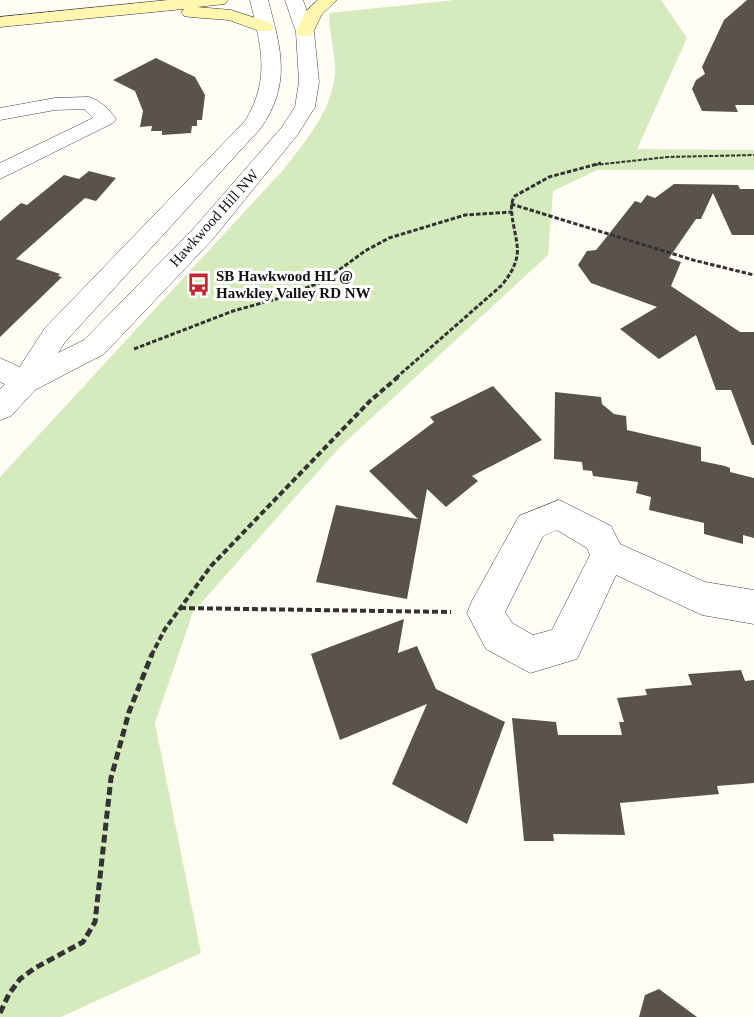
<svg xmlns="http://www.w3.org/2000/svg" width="754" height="1017" font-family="Georgia,serif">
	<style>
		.green { fill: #d5ebbd }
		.building { fill: #5a524d }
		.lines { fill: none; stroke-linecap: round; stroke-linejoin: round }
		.minor-casing { stroke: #444; stroke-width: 1 }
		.tertiary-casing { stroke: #444; stroke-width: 1 }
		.secondary-casing { stroke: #333; stroke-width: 1 }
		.path-far3 { stroke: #333; stroke-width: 2; stroke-dasharray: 4 1.5; stroke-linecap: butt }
		.path-far2 { stroke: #333; stroke-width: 3; stroke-dasharray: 4.5 2; stroke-linecap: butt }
		.path-far1 { stroke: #333; stroke-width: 4; stroke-dasharray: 6 3; stroke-linecap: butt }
		.path { stroke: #333; stroke-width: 5; stroke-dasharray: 8 4; stroke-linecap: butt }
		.minor { fill: #fff; fill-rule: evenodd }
		.tertiary { fill: #fff; fill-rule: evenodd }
		.secondary { fill: #fff6b0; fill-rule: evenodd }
		.labels { text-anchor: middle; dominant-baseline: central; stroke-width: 6; stroke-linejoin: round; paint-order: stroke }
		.far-street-label { font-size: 15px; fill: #111; stroke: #fff }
		.far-poi-label { font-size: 15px; font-weight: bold; fill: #111; stroke: #fff; text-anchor: start }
	</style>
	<rect width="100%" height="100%" fill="#fffdf5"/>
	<path class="green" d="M455,0H661L687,38L637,149L754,150V170H597L553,191L548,255L340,447L193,612L155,723L201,953L61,1017H0V477L283,170C305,142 332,111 335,73C336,59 329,30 329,13Z"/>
	<path class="building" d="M747,0H754V105H735L738,112L702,111L692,89L696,80L705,74L702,67L724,20Z
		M156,58L195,77L205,95L202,120H197V126H192L191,133L162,135V131H151L152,126L140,127L143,111L135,91L113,80Z
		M89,171L116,178L96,201L85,198L16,259L60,274L58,276L62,277L0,337V221L21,203L27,205L64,175L79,179Z
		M674,184L738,185L740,189H754V235H732L713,193L701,219H696L669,258L681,262L671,286L740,332H754V445H752L731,390H716L696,335L659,359L620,329L657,307L591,283L578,265L587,251L596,250L601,244L635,201L641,203L647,195L655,198Z
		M493,386L542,440L472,476L478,481L446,507L427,489L407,599L316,582L336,505L418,519L369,471L434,422L430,417Z
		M555,392L601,397L602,404L614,414L626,416L627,430L701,447V461L725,466L730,468V472L754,478V538L743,535V544L704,534V523L649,510L651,497L636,493L638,482L593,476L592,471L583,470L582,462L554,459Z
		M404,619L398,653L417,646L436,689L505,722L467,824L392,784L427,704L340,740L311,654Z
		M741,670L745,681L754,680V783L717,786L719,794L620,803L625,835L553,834L554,841H524L512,718L556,722L558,735H622L619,722H624L617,698L647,695L645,689L692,685L688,674Z
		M659,989L697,1017H639L645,995Z"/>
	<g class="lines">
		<defs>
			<path id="minor" d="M89,97C100,100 110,110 116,119L113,123L0,179V163L93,118L84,109L55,110L0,120V108L55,98Z
				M0,358L35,374L40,382L35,390L25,393L0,382Z
				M559,500L611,526L620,544L705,582L754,590V624L702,615L616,575L577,659L530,673L486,649L467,613L472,601L519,516ZM557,530L587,548L590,555L552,630L533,635L512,623L505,612L543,536Z"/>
			<path id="tertiary" d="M250,0H268C281,49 292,84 260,129L65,342L58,353L84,340L194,228L282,127L295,107L299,82L296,32L285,0H303L314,32L319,82L315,107L298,134L212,240L104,354L35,390L11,416L0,420V389L15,374L45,328L245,121C271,79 261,46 250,0Z"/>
			<path id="secondary" d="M168,0H228L225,4L197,7L231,10L271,23L274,27L271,31H259L229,20L190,17L184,16L181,12L184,9L0,27V17Z
				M318,0H337L322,14L311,36H299L296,32L305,12Z"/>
		</defs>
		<use href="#minor" class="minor-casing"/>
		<use href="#tertiary" class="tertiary-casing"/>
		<use href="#secondary" class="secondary-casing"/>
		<path class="path-far3" d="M594,165L668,157L754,155"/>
		<path class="path-far2" d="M511,204L693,260L754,275
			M134,349L233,311L280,298L324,281L365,251L389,238L465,215L512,212
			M396,378L502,285C509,276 515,267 517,256C520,239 505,208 515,196L549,177L601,163"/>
		<path class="path-far1" d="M180,608L451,612
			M151,656L165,629L211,566L370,401L398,377"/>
		<path class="path" d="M0,1013L9,994L20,979L35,968L83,942L95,922L111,778L129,712L152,654"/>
		<use href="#minor" class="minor"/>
		<use href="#tertiary" class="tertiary"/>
		<use href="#secondary" class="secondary"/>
	</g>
	<defs>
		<symbol id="bus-bare" viewBox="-9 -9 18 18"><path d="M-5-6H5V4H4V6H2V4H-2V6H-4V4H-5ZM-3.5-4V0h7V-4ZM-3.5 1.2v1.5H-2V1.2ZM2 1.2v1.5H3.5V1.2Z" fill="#c4262e" stroke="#fff" stroke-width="2.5" paint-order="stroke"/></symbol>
	</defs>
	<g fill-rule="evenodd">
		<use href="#bus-bare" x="182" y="268" width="33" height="33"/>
	</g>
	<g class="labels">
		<g class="far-street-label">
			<text transform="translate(214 218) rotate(-48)">Hawkwood Hill NW</text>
		</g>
		<g class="far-poi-label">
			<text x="216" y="276">SB Hawkwood HL @<tspan x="216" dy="17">Hawkley Valley RD NW</tspan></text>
		</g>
	</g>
</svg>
